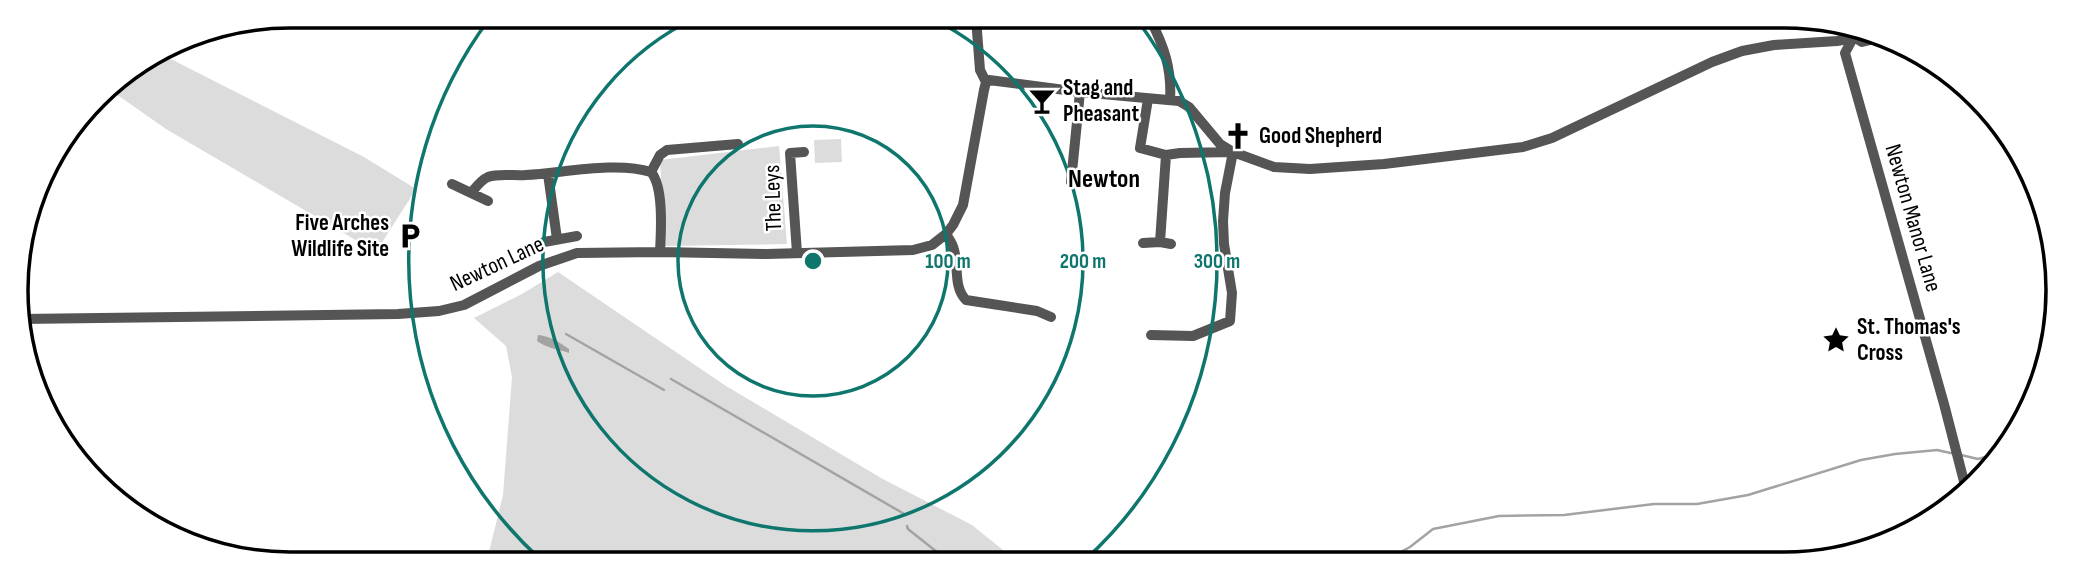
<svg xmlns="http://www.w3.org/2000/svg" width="2074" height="580" font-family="'Sofia Sans Condensed',sans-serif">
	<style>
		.green { fill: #dcdcdc }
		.water { fill: #a3a3a3 }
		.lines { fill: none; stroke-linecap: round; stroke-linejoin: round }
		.stream { stroke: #a3a3a3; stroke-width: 2.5 }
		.minor { stroke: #555; stroke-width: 10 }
		.ring { fill: none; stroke: #0f766e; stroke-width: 3.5 }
		.labels { text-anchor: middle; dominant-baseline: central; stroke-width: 5; stroke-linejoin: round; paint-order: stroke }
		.poi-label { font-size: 23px; font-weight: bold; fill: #000; stroke: #fff; text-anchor: start }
		.street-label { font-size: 23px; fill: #000; stroke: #fff }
		.quarter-label { font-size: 26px; font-weight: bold; fill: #000; stroke: #fff }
		.rim { fill: none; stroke: #000; stroke-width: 3.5 }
		.centre { fill: #0f766e; stroke: #fff; stroke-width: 3.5 }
		.ring-label { font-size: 21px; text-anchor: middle; font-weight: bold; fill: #0f766e; stroke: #fff; stroke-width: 5; stroke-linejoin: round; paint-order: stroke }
	</style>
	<rect width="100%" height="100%" fill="#fff"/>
	<path class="green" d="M159,53L364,157L416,189L376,252L166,129L106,87Z
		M841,139L842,162L815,163L814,140Z
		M779,146L787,244L665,246L660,160Z
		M558,272L726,386L881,478L972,525L1003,550L999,560H487L503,495L512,377L506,346L474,318L522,294Z"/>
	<path class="water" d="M538,335C550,336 559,342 569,349V353C558,349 546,348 537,341Z"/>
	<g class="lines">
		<path class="stream" d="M566,334L664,390
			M671,379L906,515
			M1961,455L1978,459L2000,453
			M907,526L908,529L947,560
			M1397,554L1410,547L1433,529L1499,516L1564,515L1654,504H1697L1748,495L1861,460L1895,454L1937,450L1955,454"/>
		<path class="minor" d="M976,18L980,70L986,82
			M1150,19C1164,46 1172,69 1170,100
			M1845,24L1851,35L1862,42L1879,38
			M1853,38L1845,53L1944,404L1967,493
			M1148,99L1140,148L1166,155L1180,153L1233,152L1225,193L1223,221L1224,244L1232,293L1230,321L1193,336L1151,335
			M651,172L660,155L667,150L738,144
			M651,172C664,187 661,232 660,252
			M548,174L557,239
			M1071,182L1080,92
			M452,184L488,201
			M472,192C476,187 481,180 488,177C498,173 515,176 526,175C563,173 616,161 651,172
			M946,234C949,239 953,244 954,250C959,266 953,287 966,300L1037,311L1051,317
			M544,242L577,236
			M1160,242L1166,155
			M1143,243L1160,242L1171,244
			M797,253L790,153L804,152
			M21,319L398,314L439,311L464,305L539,266L577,253L660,252L767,254L913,250L932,245L946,234L953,225L963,205L984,90L986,82L989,80L1080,92L1179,101L1189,107L1220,144L1233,152L1274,167L1310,169L1384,164L1523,147L1552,138L1712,62L1742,51L1774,45L1837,41L1853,38"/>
	</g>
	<g class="ring">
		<circle cx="813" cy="261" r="135"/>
		<path d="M931 18A270 270 0 1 1 697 17"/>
		<path d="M540 559A404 404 0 0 1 490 18M1138 21A404 404 0 0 1 1086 559"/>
	</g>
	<defs>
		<symbol id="bar-bare" viewBox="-9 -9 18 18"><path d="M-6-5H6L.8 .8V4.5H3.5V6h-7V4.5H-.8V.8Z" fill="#000" stroke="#fff" stroke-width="2.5" paint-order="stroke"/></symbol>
		<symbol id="church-bare" viewBox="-9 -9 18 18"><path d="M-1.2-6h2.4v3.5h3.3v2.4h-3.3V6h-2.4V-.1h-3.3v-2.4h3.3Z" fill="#000" stroke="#fff" stroke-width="2.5" paint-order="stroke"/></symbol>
		<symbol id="parking-bare" viewBox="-9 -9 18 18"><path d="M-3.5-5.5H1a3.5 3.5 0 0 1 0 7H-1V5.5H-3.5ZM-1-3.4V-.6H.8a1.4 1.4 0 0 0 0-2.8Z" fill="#000" stroke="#fff" stroke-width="2.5" paint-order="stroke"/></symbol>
		<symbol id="sight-bare" viewBox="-9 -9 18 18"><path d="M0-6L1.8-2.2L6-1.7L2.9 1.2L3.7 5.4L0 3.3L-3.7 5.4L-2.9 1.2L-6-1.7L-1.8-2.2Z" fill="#000" stroke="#fff" stroke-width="2.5" paint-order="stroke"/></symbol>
	</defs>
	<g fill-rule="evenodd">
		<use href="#bar-bare" x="1023" y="82" width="38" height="38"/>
		<use href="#church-bare" x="1219" y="117" width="38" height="38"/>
		<use href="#parking-bare" x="391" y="217" width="38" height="38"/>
		<use href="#sight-bare" x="1817" y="321" width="38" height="38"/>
	</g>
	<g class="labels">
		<g class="poi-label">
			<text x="1063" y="88">Stag and<tspan x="1063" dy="26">Pheasant</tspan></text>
			<text x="1259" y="136">Good Shepherd</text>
			<text x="389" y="223" text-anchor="end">Five Arches<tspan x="389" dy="26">Wildlife Site</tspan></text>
			<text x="1857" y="327">St. Thomas's<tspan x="1857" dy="26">Cross</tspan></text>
		</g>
		<g class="street-label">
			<text transform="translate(773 198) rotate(-92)">The Leys</text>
			<text transform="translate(1913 218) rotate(74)">Newton Manor Lane</text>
			<text transform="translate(497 264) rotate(-25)">Newton Lane</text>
		</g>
		<g class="quarter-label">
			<text x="1104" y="179">Newton</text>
		</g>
	</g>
	<path d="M0 0H2074V580H0ZM290 28H1784A262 262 0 0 1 2046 290V290A262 262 0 0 1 1784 552H290A262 262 0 0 1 28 290V290A262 262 0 0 1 290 28Z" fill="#fff" fill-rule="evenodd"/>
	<path class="rim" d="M290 28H1784A262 262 0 0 1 2046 290V290A262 262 0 0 1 1784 552H290A262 262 0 0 1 28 290V290A262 262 0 0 1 290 28Z"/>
	<circle cx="813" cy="261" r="10" class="centre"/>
	<g class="ring-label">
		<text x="948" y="268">100 m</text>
		<text x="1083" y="268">200 m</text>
		<text x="1217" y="268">300 m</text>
	</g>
</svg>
